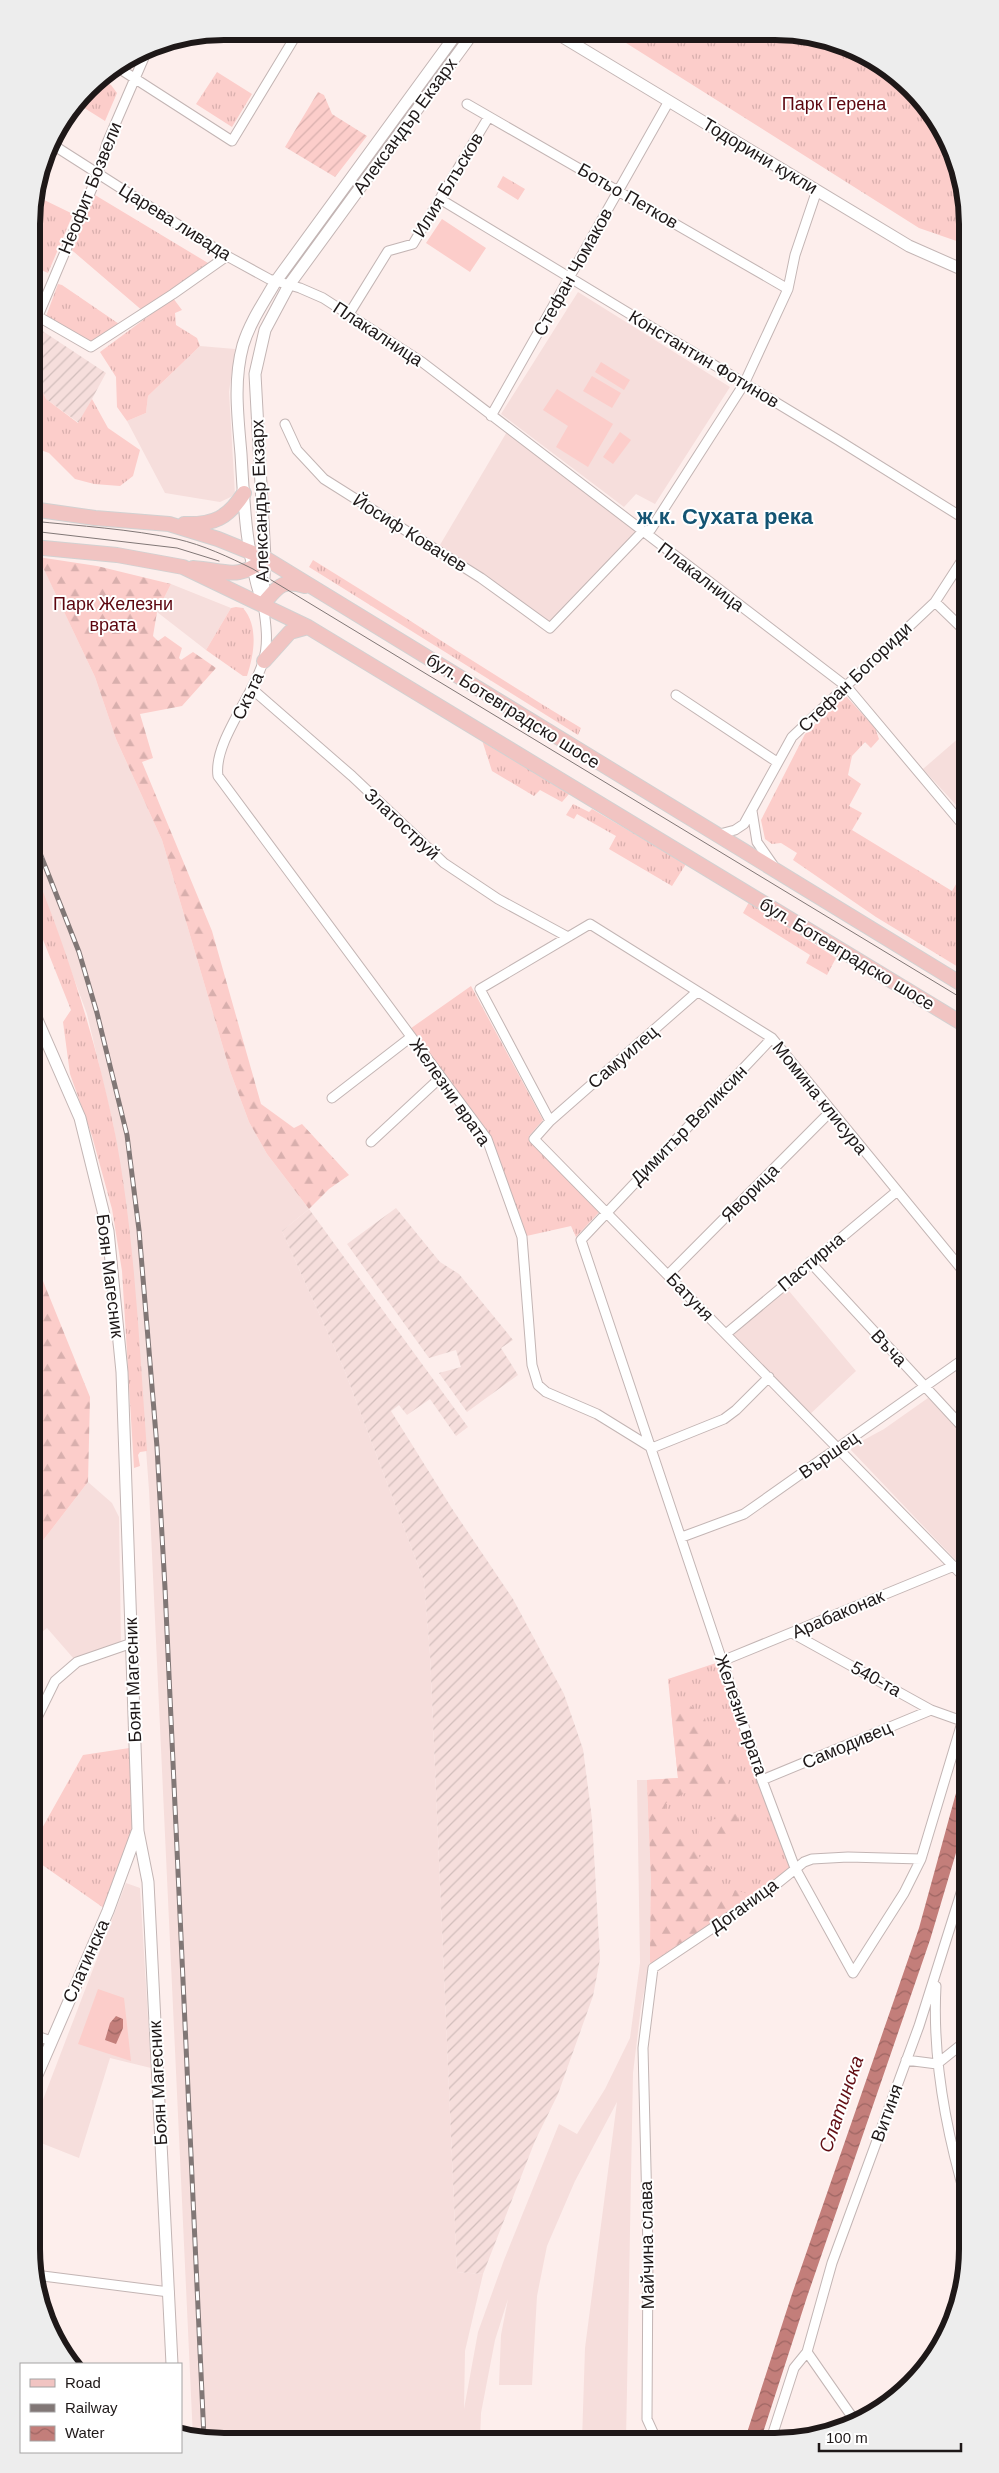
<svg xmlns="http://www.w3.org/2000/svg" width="999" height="2473" font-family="Helvetica,sans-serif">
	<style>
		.built { fill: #f6dedc }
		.industrial { fill: url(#industrial-furrows) }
		.grass { fill: url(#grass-tufts) }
		.forest { fill: url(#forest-firs) }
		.garden { fill: url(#garden-furrows) }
		.pitch { fill: #fccdca }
		.water { fill: url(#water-waves) }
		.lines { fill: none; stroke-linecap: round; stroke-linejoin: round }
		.minor-casing { stroke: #c3b5b4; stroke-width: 11 }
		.tertiary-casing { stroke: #c3b5b4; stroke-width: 13 }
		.primary-casing { stroke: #d2d1d1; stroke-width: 16 }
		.minor { stroke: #fff; stroke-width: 9 }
		.tertiary { stroke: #fff; stroke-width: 11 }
		.primary { stroke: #f1c4c2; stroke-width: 14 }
		.tram { stroke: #817776; stroke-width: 1 }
		.rail-casing { stroke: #817776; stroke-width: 5 }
		.rail { stroke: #fff; stroke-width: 3; stroke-dasharray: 9; stroke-linecap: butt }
		.labels { text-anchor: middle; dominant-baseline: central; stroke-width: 4; stroke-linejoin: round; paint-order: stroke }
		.park-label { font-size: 18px; fill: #5c060f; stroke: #fff }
		.street-label { font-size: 18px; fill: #1e1818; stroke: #fff }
		.water-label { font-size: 19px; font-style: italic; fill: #620e14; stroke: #fff }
		.district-label { font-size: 22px; font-weight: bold; fill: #145473; stroke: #fff }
		.rim { fill: none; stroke: #1e1818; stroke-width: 6 }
	</style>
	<defs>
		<pattern id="industrial-furrows" width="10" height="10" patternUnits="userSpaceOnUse" patternTransform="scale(1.25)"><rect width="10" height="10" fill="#f6dedc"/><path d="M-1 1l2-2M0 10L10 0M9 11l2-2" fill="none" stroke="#d2bebc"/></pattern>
		<pattern id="grass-tufts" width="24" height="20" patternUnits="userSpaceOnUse" patternTransform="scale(1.25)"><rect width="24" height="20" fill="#fccdca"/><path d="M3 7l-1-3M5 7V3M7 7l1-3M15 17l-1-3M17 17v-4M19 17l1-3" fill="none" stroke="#d8afad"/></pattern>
		<pattern id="forest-firs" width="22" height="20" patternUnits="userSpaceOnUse" patternTransform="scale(1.25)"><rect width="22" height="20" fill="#fccdca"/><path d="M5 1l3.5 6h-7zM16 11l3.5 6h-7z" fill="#d8afad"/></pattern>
		<pattern id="garden-furrows" width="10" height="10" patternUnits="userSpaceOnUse" patternTransform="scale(1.25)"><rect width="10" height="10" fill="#fccdca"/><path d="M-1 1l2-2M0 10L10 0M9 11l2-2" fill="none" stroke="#d8afad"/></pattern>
		<pattern id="water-waves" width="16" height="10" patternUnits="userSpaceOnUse" patternTransform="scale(1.25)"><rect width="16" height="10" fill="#c37e7a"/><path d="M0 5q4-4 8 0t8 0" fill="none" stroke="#9e6663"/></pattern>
	</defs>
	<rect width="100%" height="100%" fill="#fdeeec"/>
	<path class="built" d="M578,292L730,387L655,504L636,494L624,507L501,414Z
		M200,346L235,349L229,392L235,495L220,502L165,493L127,421L146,413L148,396Z
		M508,430L642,532L550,628L437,550Z
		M32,544L95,677L116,739L162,840L230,1071L249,1122L267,1154L309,1209L282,1231L344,1369L424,1581L430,1654L457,2272L483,2274L465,2351L464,2409L478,2332L504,2260L559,2124L577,2134L605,2089L630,2038L640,1963L637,1780H647L651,1878L650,1962L641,2007L633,2073L626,2441H582L585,2348L617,2102L575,2181L547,2246L537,2296L532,2385H499L501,2335L508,2299L495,2340L481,2413L480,2440L193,2438L149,1490L133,1274L114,1128L87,1014L32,865Z
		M171,584L231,608L206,650L157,612Z
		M968,730V818L923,769Z
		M784,1285L856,1371L807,1417L726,1334Z
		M928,1398L968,1440L967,1572L849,1448L884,1429Z
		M88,1482L112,1503L119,1517L121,1643L74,1659L47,1628L31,1641V1556Z
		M126,1883L140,1888L151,2068L110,2058L79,2158L31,2139V2131Z"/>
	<path class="industrial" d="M32,326L41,330L106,373L79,423L46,399L32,369Z
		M396,1208L440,1262L459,1274L513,1340L501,1348L518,1375L467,1412L439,1373L461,1367L456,1350L429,1358L347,1244Z
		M309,1209L468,1427L456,1436L430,1399L407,1415L399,1405L391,1411L451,1507L513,1599L564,1694L583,1749L592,1819L600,1959L593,1996L558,2094L535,2141L483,2274L457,2272L430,1654L424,1581L344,1369L282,1231Z"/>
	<path class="grass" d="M617,34L812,35L861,51L911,87L942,128L961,174L968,224V245L919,228L615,36Z
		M217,72L252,94L232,127L196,104Z
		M99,78L111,85L117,93L105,121L78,104Z
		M503,176L525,189L518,200L497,187Z
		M90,192L213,266L144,312L67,246Z
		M36,196L73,214L48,273L32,266V211Z
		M58,284L62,285L122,326L91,347L45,319Z
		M173,298L182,310L175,313L176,325L197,338L200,346L148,396L146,413L127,421L117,407L116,377L100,352Z
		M32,369L46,399L78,423L92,399L108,428L140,450L133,476L120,486L94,484L75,479L49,453L32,447Z
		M313,560C403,615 491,674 581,728L578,735L309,567Z
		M236,607L243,608C259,626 254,655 247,676H243L206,650L231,608Z
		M846,696L875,728L879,739L871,748L865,742L852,756L848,775L861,784L849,806L862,813L852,830L952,891L962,874L968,880V973L876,917L793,860L797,853L781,843L772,844L765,839L761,820L805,734Z
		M482,740L569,794L562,802L540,790L534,796L492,771Z
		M573,804L589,812L592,809L686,864L672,886L609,849L616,836L577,814L574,819L566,815Z
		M32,864C67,950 95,1037 114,1128C135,1234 139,1344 147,1451L140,1452L138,1455L140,1466L134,1468L122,1271L112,1209L92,1136L70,1074L63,1022L71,1010L32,912Z
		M749,902L836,958L827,975L806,963L810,955L743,913Z
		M471,986L543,1120L529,1136L601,1210L576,1237L571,1226L522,1237L487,1139L407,1031Z
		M722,1661L795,1868L653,1968L650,1962L651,1878L647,1780L678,1778L668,1679Z
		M136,1747L138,1831L108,1911L31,1857V1848L83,1755Z"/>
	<path class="forest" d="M38,557L97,566L171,584L157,612L153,636L158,641L165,636L182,648L179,658L181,660L193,652L216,668L182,706L140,714L153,758L142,762L212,931L261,1104L294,1128L302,1124L349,1175L329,1189L309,1209L267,1154L249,1122L230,1071L162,840L116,739L95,677Z
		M31,1240L41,1276L90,1397L88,1482L31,1556Z
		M686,1702L705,1718L714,1762C729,1773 731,1783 725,1800L707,1805L689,1791L666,1803L665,1817L681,1838L696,1839L701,1825L714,1819L725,1822L736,1811L739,1824L724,1840L726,1849L714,1854L700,1846L694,1848L702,1861L714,1871L718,1898L729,1903L735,1890L748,1894L749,1900L650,1962L651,1878L647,1780L678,1778L671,1710Z"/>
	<path class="garden" d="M318,92L324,95L332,114L367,136L335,177L285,147Z"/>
	<path class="pitch" d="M442,219L486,248L470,272L426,243Z
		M601,362L630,380L624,390L595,372Z
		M592,376L621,393L612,408L583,391Z
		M557,389L613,424L588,467L556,447L568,426L543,410Z
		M620,432L631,440L613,464L603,457Z
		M98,1989L124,1998L131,2061L78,2044Z"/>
	<path class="water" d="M967,1753V1816L930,1940L807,2297L760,2442H744L791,2297L919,1928Z
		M116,2016L123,2019V2028L116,2044L105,2040L110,2023Z"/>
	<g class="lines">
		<defs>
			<path id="minor" d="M117,67L232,141L298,32
				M467,104L788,289
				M50,143L227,256L269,279L300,288L323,298L422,362L847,687L968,831
				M440,199L838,440L968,521
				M32,313L91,347L173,294L227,256
				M349,314L388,251L413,244L488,118
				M32,330L98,174L107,143L149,46
				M491,416L669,101
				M285,424L297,450L324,479L481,578L550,628L642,532L651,529L744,384L788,289L795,255L817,190
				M935,602L968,634
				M263,604C266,623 269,644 263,662C253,696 213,743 218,776L487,1139L522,1237L532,1365L538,1385L546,1392L597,1414L652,1448L724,1419L736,1410L769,1377
				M252,689L352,776L444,863L498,899L568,937
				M676,695L777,762
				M752,811L757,842L773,865
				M716,835L735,830L744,824L792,737L935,602L968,551
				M697,992L550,1121L534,1139L967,1580
				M772,1038L581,1240L762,1780L795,1868L853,1973L904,1893L921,1859L967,1706
				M332,1098L411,1037
				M550,1121L480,989L590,924L772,1038L968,1277
				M371,1142L440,1078
				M810,1262L968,1433
				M668,1275L831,1111
				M726,1334L896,1192
				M682,1537L744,1514L968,1356
				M792,1633L931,1710L962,1721
				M722,1661L954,1566
				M31,1730L55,1681L77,1662L132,1643
				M762,1780L931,1710
				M936,1986C932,2059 946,2132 967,2202
				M31,2034L51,2041
				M906,2060L937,2064
				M937,2064L967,2040
				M953,2150L967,2140
				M35,2275L169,2292
				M807,2352L855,2421
				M657,2441L647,2419L648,2249L643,2048L653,1968L768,1891L804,1862L812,1859L848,1857L921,1859
				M773,2442L772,2436L794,2368L807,2352L832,2263L919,2026L967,1874"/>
			<path id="tertiary" d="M556,33L909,246L968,272
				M263,597L265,558L255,374L265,330L289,285L473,33
				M263,604C246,556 244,505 241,454C238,418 233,381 243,345C250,322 264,302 276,281L457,33
				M32,1008L80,1118L108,1231L122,1372L138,1831L148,1882L172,2364
				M31,2089L108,1911L137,1832"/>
			<path id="primary" d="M32,509L95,518L169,524L218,539L265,558L968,988
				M184,524C214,525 228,518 244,493
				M33,547L117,555L183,567L308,627L968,1027
				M193,568C225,570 238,582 265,558
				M263,604C278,587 281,579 305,586
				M264,661L290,632L308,627"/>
		</defs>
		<use href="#minor" class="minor-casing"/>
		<use href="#tertiary" class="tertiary-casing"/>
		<use href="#primary" class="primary-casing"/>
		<use href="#minor" class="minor"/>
		<use href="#tertiary" class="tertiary"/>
		<use href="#primary" class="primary"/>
		<path class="tram" d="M32,521C80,526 130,529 177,539C203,545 229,557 253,569L968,1002
			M32,531L177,548L219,561"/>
		<defs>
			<path id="rail" d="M32,833L79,952L97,1013L127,1135L139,1230L157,1447L165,1588L204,2438"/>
		</defs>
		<use href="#rail" class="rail-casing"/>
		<use href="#rail" class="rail"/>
	</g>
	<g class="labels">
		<g class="park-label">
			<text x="834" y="104">Парк Герена</text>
			<text x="113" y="604">Парк Железни<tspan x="113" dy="21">врата</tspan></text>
		</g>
		<g class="street-label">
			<text transform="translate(405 126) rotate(-54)">Александър Екзарх</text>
			<text transform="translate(760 156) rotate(31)">Тодорини кукли</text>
			<text transform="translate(448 185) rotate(-59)">Илия Блъсков</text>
			<text transform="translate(90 188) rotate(-68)">Неофит Бозвели</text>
			<text transform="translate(628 196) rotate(30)">Ботьо Петков</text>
			<text transform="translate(175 222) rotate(32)">Царева ливада</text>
			<text transform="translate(573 272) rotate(-61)">Стефан Чомаков</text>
			<text transform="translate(378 334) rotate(33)">Плакалница</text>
			<text transform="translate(704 359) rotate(31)">Константин Фотинов</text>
			<text transform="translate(260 501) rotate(-92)">Александър Екзарх</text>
			<text transform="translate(410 533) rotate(32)">Йосиф Ковачев</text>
			<text transform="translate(701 577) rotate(37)">Плакалница</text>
			<text transform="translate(855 677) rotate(-44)">Стефан Богориди</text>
			<text transform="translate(248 696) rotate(-65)">Скъта</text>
			<text transform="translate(513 711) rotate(32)">бул. Ботевградско шосе</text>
			<text transform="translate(402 824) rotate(43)">Златоструй</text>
			<text transform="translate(847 954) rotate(31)">бул. Ботевградско шосе</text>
			<text transform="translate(623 1057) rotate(-41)">Самуилец</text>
			<text transform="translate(450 1092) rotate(55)">Железни врата</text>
			<text transform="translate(820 1098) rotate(51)">Момина клисура</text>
			<text transform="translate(689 1125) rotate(-46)">Димитър Великсин</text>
			<text transform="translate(750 1193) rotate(-45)">Яворица</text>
			<text transform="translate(811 1262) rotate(-40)">Пастирна</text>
			<text transform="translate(110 1276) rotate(83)">Боян Магесник</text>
			<text transform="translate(690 1297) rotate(46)">Батуня</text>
			<text transform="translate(889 1348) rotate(47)">Въча</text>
			<text transform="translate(829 1455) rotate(-35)">Вършец</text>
			<text transform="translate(838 1614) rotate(-23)">Арабаконак</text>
			<text transform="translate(876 1679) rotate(29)">540-та</text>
			<text transform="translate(133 1680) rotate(-92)">Боян Магесник</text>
			<text transform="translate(741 1715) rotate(71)">Железни врата</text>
			<text transform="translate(847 1745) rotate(-23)">Самодивец</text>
			<text transform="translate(744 1906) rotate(-36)">Доганица</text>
			<text transform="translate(86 1961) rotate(-66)">Слатинска</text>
			<text transform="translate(158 2083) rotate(-93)">Боян Магесник</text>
			<text transform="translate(887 2113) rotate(-70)">Витиня</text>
			<text transform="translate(647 2245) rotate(-91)">Майчина слава</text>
		</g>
		<g class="water-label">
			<text transform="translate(841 2104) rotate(-71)">Слатинска</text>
		</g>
		<g class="district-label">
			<text x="725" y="516">ж.к. Сухата река</text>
		</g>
	</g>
	<path d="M0 0H999V2473H0ZM224 40H775A184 184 0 0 1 959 224V2249A184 184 0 0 1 775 2433H224A184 184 0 0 1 40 2249V224A184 184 0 0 1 224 40Z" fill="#ededed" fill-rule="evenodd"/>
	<path class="rim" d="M224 40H775A184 184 0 0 1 959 224V2249A184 184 0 0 1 775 2433H224A184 184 0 0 1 40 2249V224A184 184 0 0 1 224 40Z"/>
	<rect x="20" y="2363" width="162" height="90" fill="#ffffff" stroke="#a5a3a3"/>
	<rect x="30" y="2379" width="25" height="8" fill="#f1c4c2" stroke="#a5a3a3"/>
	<text x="65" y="2388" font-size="15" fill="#1e1818">Road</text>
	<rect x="30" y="2404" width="25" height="8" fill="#817776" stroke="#a5a3a3"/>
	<text x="65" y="2413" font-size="15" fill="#1e1818">Railway</text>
	<rect x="30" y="2426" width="25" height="15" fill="url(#water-waves)" stroke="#a5a3a3"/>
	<text x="65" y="2438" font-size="15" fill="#1e1818">Water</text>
	<path d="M819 2443v8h142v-8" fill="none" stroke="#1e1818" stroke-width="2.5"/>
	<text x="826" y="2443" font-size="15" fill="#1e1818" stroke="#ffffff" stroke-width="4" paint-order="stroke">100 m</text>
</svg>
